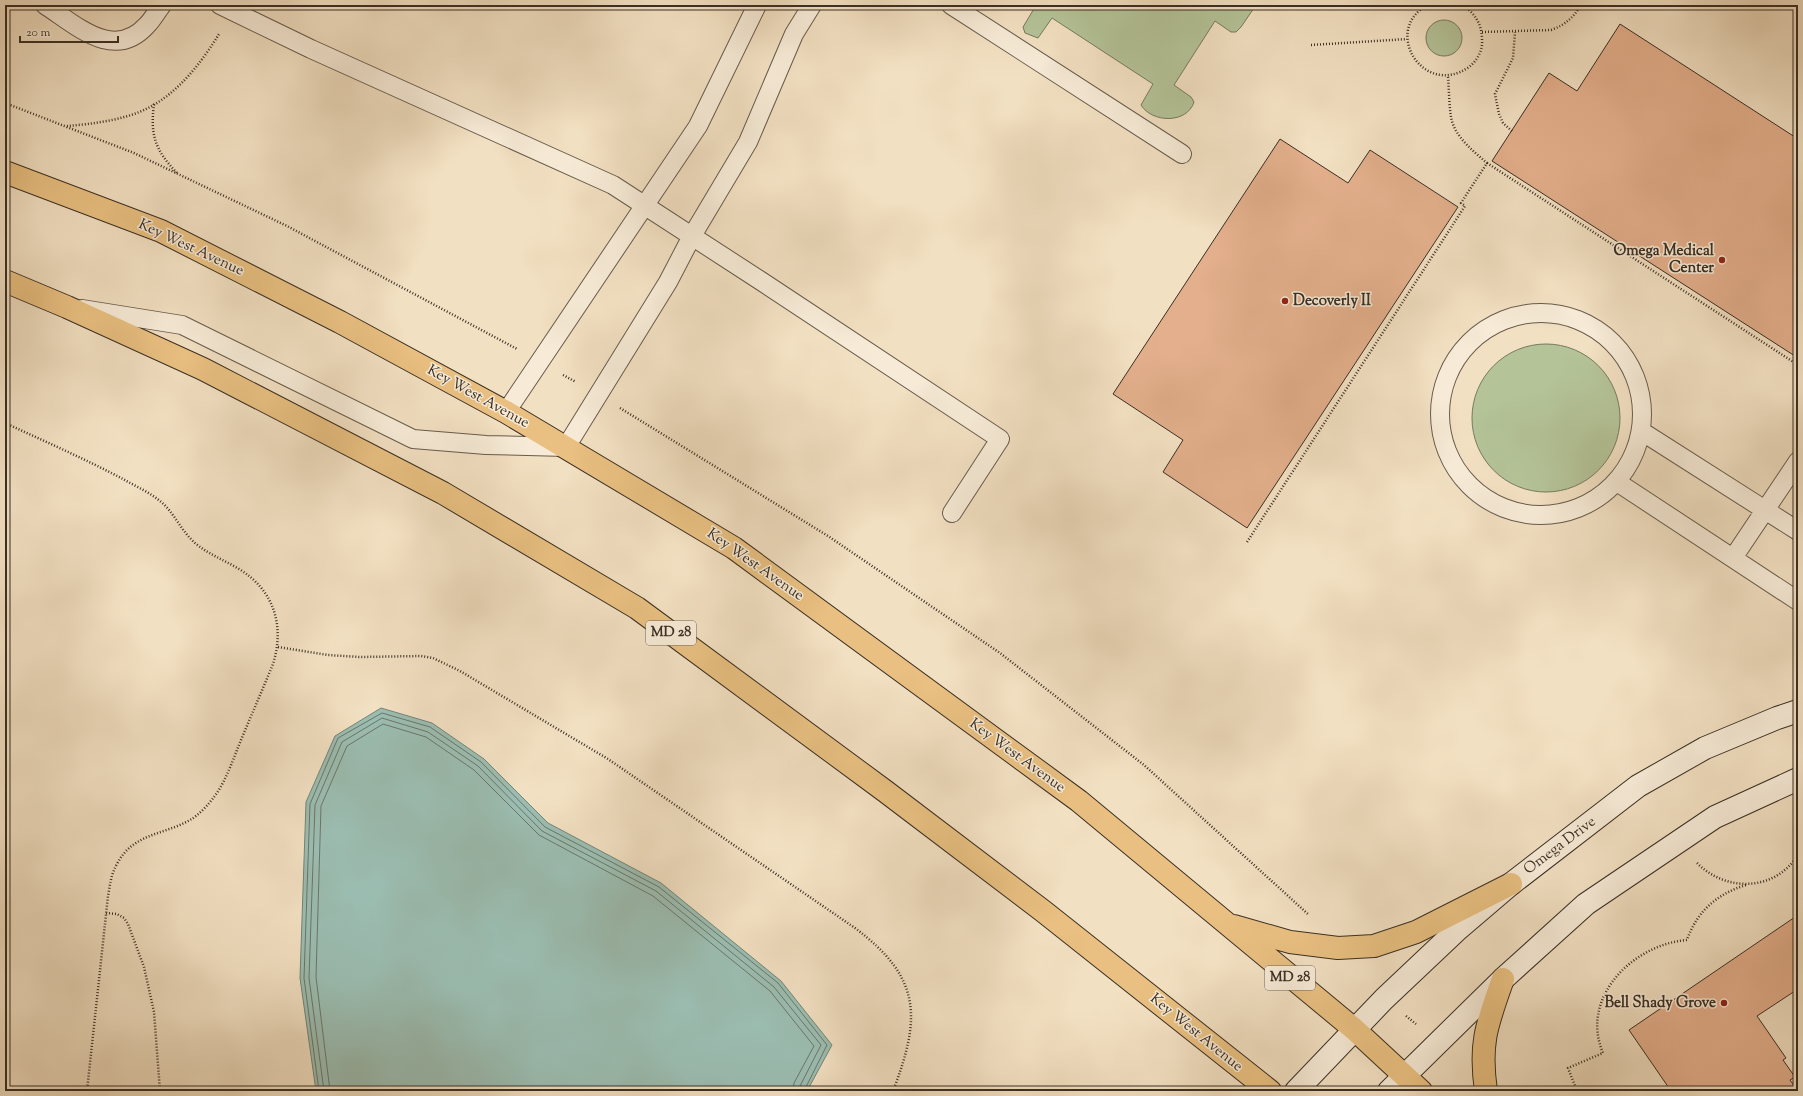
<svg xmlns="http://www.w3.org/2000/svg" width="1803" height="1096" font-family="'Sorts Mill Goudy',serif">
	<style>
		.green { fill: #b4c398; stroke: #77795e }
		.water { fill: #9bbdb1; stroke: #748479 }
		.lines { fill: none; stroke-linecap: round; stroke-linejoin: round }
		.shore { stroke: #6a766a; stroke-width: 1 }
		.building { fill: #e3af8c; stroke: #3a2f24 }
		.service-casing { stroke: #685b4c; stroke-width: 20 }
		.secondary-casing { stroke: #3a2f24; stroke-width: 24 }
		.primary-casing { stroke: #3a2f24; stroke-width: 24 }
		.path { stroke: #3a2f24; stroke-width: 2.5; stroke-dasharray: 1 2; stroke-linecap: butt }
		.service { stroke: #f7ebd7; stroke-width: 18 }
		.secondary { stroke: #f7ebd7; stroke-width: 22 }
		.primary { stroke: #e9c081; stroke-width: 22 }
		.poi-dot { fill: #8f2418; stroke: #f7ebd7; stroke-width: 1.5 }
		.labels { text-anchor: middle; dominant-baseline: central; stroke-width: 3; stroke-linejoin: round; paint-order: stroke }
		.shield { fill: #f7ebd7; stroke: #73675a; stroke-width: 1 }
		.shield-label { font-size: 14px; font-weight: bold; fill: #3a2f24 }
		.street-label { font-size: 15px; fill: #3a2f24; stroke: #f7ebd7 }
		.poi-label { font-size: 15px; font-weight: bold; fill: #3a2f24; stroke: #f7ebd7; text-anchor: end }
	</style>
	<rect width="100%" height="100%" fill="#f2e0c2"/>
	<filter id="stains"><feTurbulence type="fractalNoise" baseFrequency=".005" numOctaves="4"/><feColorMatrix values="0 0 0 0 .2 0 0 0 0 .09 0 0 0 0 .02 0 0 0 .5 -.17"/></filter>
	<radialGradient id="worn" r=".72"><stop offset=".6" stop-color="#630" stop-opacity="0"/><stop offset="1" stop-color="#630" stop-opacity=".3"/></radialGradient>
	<path class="green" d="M1032,5H1256L1241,27L1236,32H1231L1215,21L1174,85L1191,97L1194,102C1187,124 1152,123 1141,105L1153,84L1052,18L1038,38L1025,33L1023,27L1035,7Z
		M1426 38a18 18 0 1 1 36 0a18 18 0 1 1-36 0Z
		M1472 418a74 74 0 1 1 148 0a74 74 0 1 1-148 0Z"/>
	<path class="water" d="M381,708L432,723L484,759L548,823L661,883L781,981L832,1045L807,1091H316L300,978L306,802L335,736Z"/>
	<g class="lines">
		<path class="shore" d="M319,1091L304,978L310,804L338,738L382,713L430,727L481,762L545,827L659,887L778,983L827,1045L804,1091
			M324,1091L309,978L315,805L342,742L382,718L428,732L478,766L542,831L656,891L774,987L821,1045L800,1086L799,1091
			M330,1091L316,977L321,806L347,746L383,724L426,737L474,770L539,835L653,896L770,991L814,1046L794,1083L793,1091"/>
	</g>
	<path class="building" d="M1620,24L1798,139V358L1492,161L1549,73L1577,91Z
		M1280,139L1348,183L1370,150L1458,207L1247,528L1163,472L1183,440L1113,394Z
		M1798,915V989L1757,1016L1786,1058L1783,1060L1795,1077L1790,1080L1798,1091H1671L1629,1030Z"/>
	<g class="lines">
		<defs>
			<path id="service" d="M45,5C76,25 114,62 147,25C153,19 157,11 162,5
				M220,5L311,49L613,185L761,281L1000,439L952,513
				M951,5L1182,154
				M82,309L182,325L413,439L486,445L566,447L668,282L692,236L748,142L794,34L812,5
				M1440 414a101 101 0 1 1 202 0a101 101 0 1 1-202 0Z
				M506,412L698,126L757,5
				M1641,431L1798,531
				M1617,482L1798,601
				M1733,558L1798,461"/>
			<path id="secondary" d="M1296,1091L1384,999L1456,931L1511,884L1638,786L1705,748L1777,718L1798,711
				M1389,1091L1503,979L1586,904L1715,817L1798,779"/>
			<path id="primary" d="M5,172L161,231L340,322L506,412L734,548L1079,801L1354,1029L1421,1091
				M5,281L67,307L203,369L443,493L637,608L885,791L1043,911L1270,1091
				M1234,926L1290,942L1338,948L1374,946L1416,932L1511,884
				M1486,1091C1479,1043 1487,1024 1503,979"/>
		</defs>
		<use href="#service" class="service-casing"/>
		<use href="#secondary" class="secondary-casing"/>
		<use href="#primary" class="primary-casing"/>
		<path class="path" d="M1428,5C1381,29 1423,99 1469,67C1477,61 1483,50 1482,40C1482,24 1475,13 1462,5
			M1482,32L1551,30C1565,25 1573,18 1581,5
			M1311,45L1407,39
			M5,103L134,153L287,226L517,349
			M154,104C150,135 155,150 177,173
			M67,126C92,124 125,120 148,108C178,93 202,62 219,34
			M1512,131L1503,123L1499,114L1495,94L1513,58L1515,32
			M1487,163L1798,365
			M563,375L576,382
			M620,408L828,536L1000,653L1144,765L1309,915
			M5,423C44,441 85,459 123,479C135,486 149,492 160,501C174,512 181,531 195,543C208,554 224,560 239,569C274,590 285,626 273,664C262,691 250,718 239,745C232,762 226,781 214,797C208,805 199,815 190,820C164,835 133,833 117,864C111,874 110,885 108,896L87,1091
			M1247,542L1465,206L1461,203L1487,163C1473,151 1454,136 1451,117C1449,104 1449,89 1448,76
			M278,647L328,655L360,657L421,656L433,658L460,671L608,759L855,928C922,978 921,1018 893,1091
			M1697,863C1727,893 1775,891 1798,855
			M106,913L117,914L124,918L128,924L144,967L154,1012L160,1091
			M1406,1016L1416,1024
			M30,1086V1091
			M1577,1091L1568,1068L1603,1053C1579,997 1634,944 1687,940C1697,911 1717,894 1746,885"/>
		<use href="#service" class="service"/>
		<use href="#secondary" class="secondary"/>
		<use href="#primary" class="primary"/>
	</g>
	<g class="poi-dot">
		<circle cx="1722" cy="260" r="4"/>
		<circle cx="1285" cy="301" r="4"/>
		<circle cx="1724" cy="1003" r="4"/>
	</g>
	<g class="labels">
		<g class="shield">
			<rect x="646" y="621" width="50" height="24" rx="3"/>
			<rect x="1265" y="966" width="50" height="24" rx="3"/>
		</g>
		<g class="shield-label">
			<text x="671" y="633">MD 28</text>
			<text x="1290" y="978">MD 28</text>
		</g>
		<g class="street-label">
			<text transform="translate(191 248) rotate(25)">Key West Avenue</text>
			<text transform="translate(478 397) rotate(29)">Key West Avenue</text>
			<text transform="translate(755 565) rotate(35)">Key West Avenue</text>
			<text transform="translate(1017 756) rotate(36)">Key West Avenue</text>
			<text transform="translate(1560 846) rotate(-37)">Omega Drive</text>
			<text transform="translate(1196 1033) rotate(39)">Key West Avenue</text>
		</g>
		<g class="poi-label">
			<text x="1714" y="251">Omega Medical<tspan x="1714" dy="17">Center</tspan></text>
			<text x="1293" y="301" text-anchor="start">Decoverly II</text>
			<text x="1716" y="1003">Bell Shady Grove</text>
		</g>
	</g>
	<rect width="1803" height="1096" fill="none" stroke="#f2e0c2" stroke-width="20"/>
	<rect x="6" y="6" width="1791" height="1084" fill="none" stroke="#3a2f24" stroke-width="2"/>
	<rect x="10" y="10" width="1783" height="1076" fill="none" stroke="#3a2f24"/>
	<path d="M20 36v6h98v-6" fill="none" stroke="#3a2f24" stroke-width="2"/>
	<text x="26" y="36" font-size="12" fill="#3a2f24" stroke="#f7ebd7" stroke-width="3" paint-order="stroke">20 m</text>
	<rect width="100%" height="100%" filter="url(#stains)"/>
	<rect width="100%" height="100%" fill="url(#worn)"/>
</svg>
